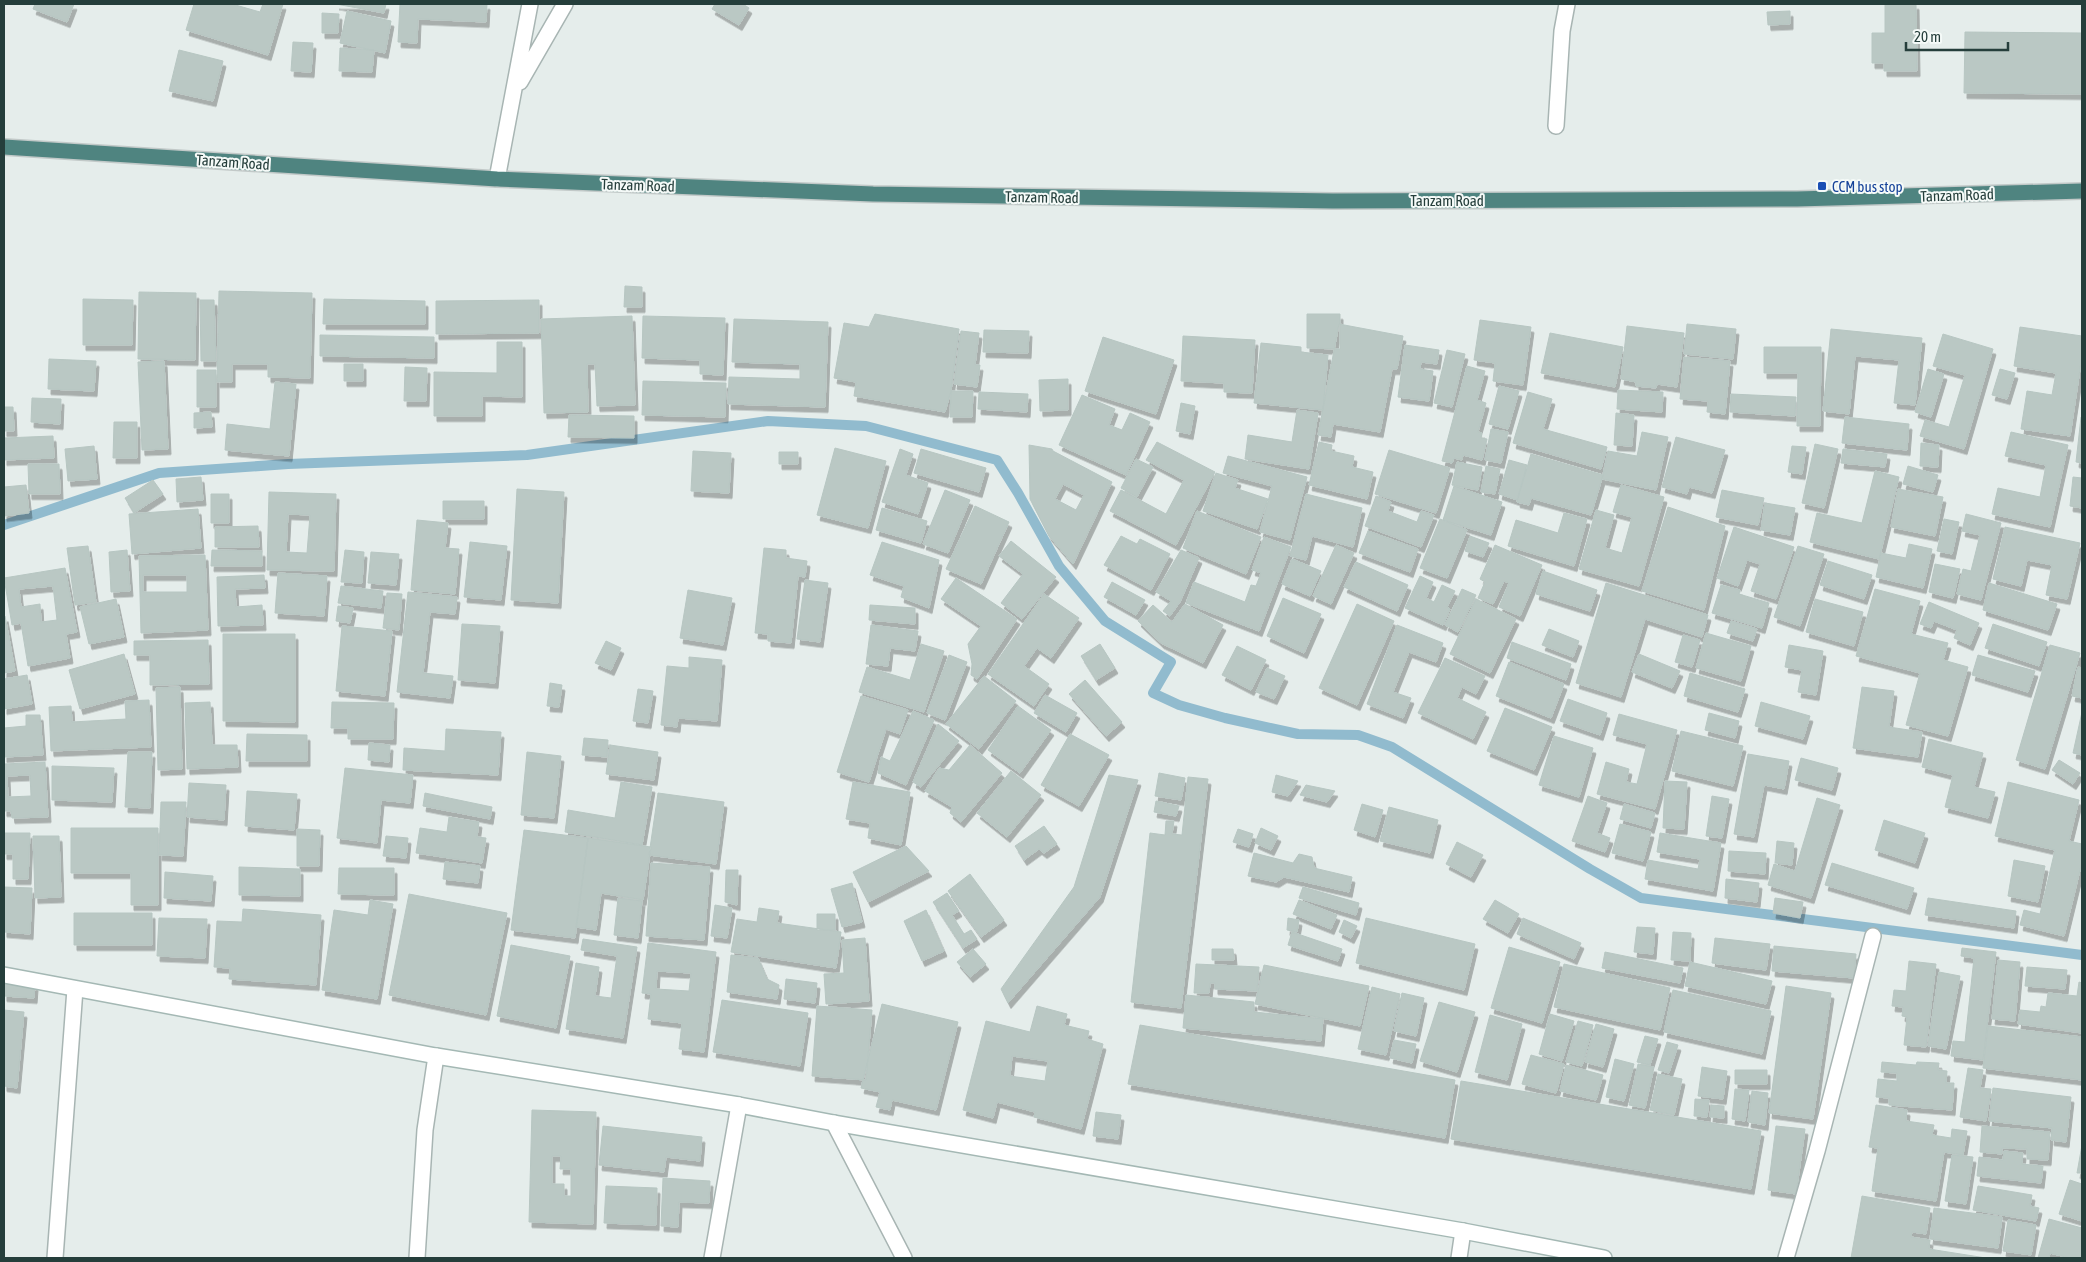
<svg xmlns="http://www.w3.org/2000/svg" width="2086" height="1262" font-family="'Asap Condensed',sans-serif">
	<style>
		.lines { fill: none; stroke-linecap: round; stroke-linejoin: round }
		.stream { stroke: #91bbce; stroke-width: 10 }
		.building { fill: #bac8c4; stroke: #b7c6c2; fill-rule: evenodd; filter: url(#shadow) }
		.minor-casing { stroke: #a8b5b3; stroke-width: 18 }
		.secondary-casing { stroke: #a4b8b4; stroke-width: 18 }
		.trunk-casing { stroke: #c2c9c8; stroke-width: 18 }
		.minor { stroke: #fff; stroke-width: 15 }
		.secondary { stroke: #fff; stroke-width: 15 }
		.trunk { stroke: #4f8480; stroke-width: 15 }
		.transit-dot { fill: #1a4fb4; stroke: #f5faf8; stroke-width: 2 }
		.labels { text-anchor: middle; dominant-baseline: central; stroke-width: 4; stroke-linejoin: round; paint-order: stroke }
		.street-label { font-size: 15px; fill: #253e3b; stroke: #f5faf8 }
		.transit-label { font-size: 15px; fill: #164399; stroke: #f5faf8; text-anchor: start }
	</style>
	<defs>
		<filter id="shadow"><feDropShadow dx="3" dy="5.5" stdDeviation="0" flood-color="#0004"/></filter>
	</defs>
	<rect width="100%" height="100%" fill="#e5edeb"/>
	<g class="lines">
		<path class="stream" d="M4,525L159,473L288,464L527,455L768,421L866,426L997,460L1018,493L1059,566L1105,621L1171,662L1153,693L1179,705L1225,718L1298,734L1358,735L1392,747L1590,869L1641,898L2082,955"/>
	</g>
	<path class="building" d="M35,4H74L67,22L33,9Z
		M194,4H232L260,12L263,4H283L268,55L186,30Z
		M336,4H386L384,13Z
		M400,4H487L486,22L418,19L417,43L398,42Z
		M715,4H743L749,8L739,25L712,9Z
		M1885,4H1916L1917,71H1884V63H1872V33H1885Z
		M347,11L391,21L385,53L340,43Z
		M1790,11V24L1768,25L1767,12Z
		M322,13L339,14L338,33H322Z
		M1965,32L2082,33V94L1964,93Z
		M293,42L313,43L311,72L291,71Z
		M340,48L374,50L372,72L339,71Z
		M179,50L223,61L213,101L169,91Z
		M625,286L642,287V307H624Z
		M219,291L312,293L310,378L268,377V364H232V382H217Z
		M139,292L196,293L195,360L138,359Z
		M83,299L133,300L132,345H83Z
		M324,299L425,301V324H323Z
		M200,300H214L216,361H201Z
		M539,300V333L436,334V301Z
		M875,314L959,329L951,391L945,412L854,396L856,382L834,378L844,323L869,327Z
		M1307,314H1340V349L1307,348Z
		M632,316L635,405L597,406L595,364H587L588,412L544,413L541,319Z
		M643,316L725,318L723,375L700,374V360L642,358Z
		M734,319L828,322L825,407L728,404L729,377L800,379V364L732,362Z
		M1480,320L1531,327L1523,385L1493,381L1495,363L1474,360Z
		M1339,324L1403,336L1397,369H1392L1380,432L1333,424L1331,437L1318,435Z
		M1687,324L1736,329L1733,359L1684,354Z
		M1627,326L1684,333L1677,387L1657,384L1656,388L1636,386V382L1621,379Z
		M2020,327L2082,336V356L2070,436L2021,429L2027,391L2052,395L2056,373L2014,366Z
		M1831,329L1922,338L1915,405L1894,403L1899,360L1855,356L1849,414L1823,411Z
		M984,330L1029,331L1028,353L983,352Z
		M961,331L979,333L975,365H980L977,387L954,384Z
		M1550,333L1623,347L1615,387L1541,373Z
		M1943,334L1993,349L1964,449L1920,436L1925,420L1949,427L1965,375L1933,366Z
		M320,335L434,337V358L320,356Z
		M1183,336L1255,340L1252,393L1224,392V383L1181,381Z
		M1103,337L1174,360L1156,414L1085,391Z
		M497,342H522V397L482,396V416H434V372L497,373Z
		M1261,343L1301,347V352L1328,355L1323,410L1254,403Z
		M1405,345L1439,350L1437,364L1421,362L1420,369L1433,371L1429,401L1398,397Z
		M1764,347H1821L1820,426H1797L1798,373H1764Z
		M1447,350L1465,354L1452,407L1434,403Z
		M1684,357L1730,361L1725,414L1707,412L1708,401L1680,399Z
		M49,359L96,361L94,391L48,389Z
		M164,361L168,449L142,450L138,362Z
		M344,364H363V381H344Z
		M1467,366L1485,371L1477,400L1486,403L1478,432L1482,433L1481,438L1487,439L1482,460L1463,455L1462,460L1454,458L1452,463L1442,461Z
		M405,367L427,368L426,401H404Z
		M1928,369L1944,374L1931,417L1915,412Z
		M2000,369L2015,373L2007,399L1992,395Z
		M197,370H216V407H197Z
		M1068,379V410L1040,411L1039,380Z
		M643,381L726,383L725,417L642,415Z
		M275,382L296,384L289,456L225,450L227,424L270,429Z
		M1499,386L1519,391L1508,429L1489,424Z
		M1618,390L1663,392L1662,412L1617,409Z
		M951,391H973L972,417H950Z
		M979,392L1028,394L1027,412L978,409Z
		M1528,392L1552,399L1543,429L1607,447L1601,469L1513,443Z
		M1731,394L1796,397L1795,416L1730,412Z
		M1082,395L1115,409L1109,425L1122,430L1130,413L1150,422L1126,475L1059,445Z
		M32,398L61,399L60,424L31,422Z
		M1181,403L1195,406L1190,434L1176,431Z
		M4,407H13L14,431H4Z
		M1297,410L1318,413L1309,469L1245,459L1248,435L1292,442Z
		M211,412L212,427L194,428V413Z
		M1616,413L1634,415L1632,446L1614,445Z
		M569,415L634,416V438L568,437Z
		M1845,417L1909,424L1907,450L1842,443Z
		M2081,417H2082V463L2076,462Z
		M114,422H137V458H113Z
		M1491,429L1508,432L1501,463L1485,460Z
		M1642,432L1668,437L1656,490L1602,479L1608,451L1637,456Z
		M2011,432L2068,445L2050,527L1992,514L1998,488L2040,497L2046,465L2005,456Z
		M53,436L54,458L4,460V438Z
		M1676,437L1725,450L1712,493L1689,487L1687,494L1662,487Z
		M1157,442L1215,472L1176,545L1110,511L1121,490L1166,514L1184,480L1146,460Z
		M1319,442L1332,445L1331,451L1354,456L1352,467L1373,472L1367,499L1309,485Z
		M1921,443L1939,445L1938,467L1920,466Z
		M1815,444L1838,449L1824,508L1802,503Z
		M1029,445L1052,449L1053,451L1112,482L1073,564L1049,536L1030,499ZM1063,484L1084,495L1076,510L1055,499Z
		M94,446L97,479L68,481L65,449Z
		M1792,446L1806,447L1802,474L1788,472Z
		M835,448L886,461L868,528L817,515Z
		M900,449L913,454L906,475L928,483L918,514L882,502Z
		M921,449L986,468L979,492L914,473Z
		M1843,449L1887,454L1885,467L1841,463Z
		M1389,450L1450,468L1436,513L1375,494Z
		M693,451L731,453L729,493L691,491Z
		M779,452H798V464H779Z
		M1531,454L1603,475L1591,515L1531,498L1529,505L1517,502Z
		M1228,456L1307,477L1290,540L1260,532L1272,486L1223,473Z
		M1136,459L1153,467L1137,497L1121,488Z
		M1509,460L1527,465L1517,500L1499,494Z
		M1457,462L1482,467L1478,490L1452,485Z
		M28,464H59L60,494H29Z
		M1486,466L1500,469L1495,494L1481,492Z
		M1908,466L1938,475L1933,492L1903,484Z
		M1875,471L1899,477L1879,559L1810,542L1817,513L1862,523Z
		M1216,473L1238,480L1235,488L1268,499L1257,529L1203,511Z
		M201,477L203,500L177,502L176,479Z
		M2073,477L2082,478V508L2070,506Z
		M153,480L163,494L134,513L125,498Z
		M26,485L29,513L4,516V487Z
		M1621,485L1664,497L1639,586L1579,569L1596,510L1614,515L1605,548L1622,553L1632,517L1613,512Z
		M1454,486L1502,502L1491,535L1443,520Z
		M517,489L564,492L558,603L511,600Z
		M1898,489L1943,497L1935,536L1891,527Z
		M945,490L970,500L948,553L923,544Z
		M1722,490L1764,498L1758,525L1716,517Z
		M269,492L336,494L334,571L267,570ZM288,514L310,515L307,553L286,552Z
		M211,494H229V523H211Z
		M1306,494L1362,508L1353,547L1312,536L1306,560L1290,556Z
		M1376,496L1391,502L1388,511L1417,522L1421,511L1434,515L1421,547L1365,526Z
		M443,501H484V519H443Z
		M1765,503L1795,508L1790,535L1761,530Z
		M975,506L1009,522L981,584L946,569Z
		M1668,507L1725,526L1704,610L1642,591Z
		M882,508L927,521L921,543L876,530Z
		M198,509L201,548L132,554L129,514Z
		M1197,511L1261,537L1246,574L1183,548Z
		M1564,513L1587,519L1574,566L1508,546L1516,520L1558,533Z
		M1966,514L2001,523L1981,600L1957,594L1963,569L1971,571L1980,535L1962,531Z
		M1440,519L1467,530L1447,578L1420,568Z
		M1944,519L1959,522L1952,554L1937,551Z
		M417,520L448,523L445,548L459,549L455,594L411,590Z
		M258,526L259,547H215V527Z
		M1734,527L1794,547L1776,599L1751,591L1760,564L1747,560L1738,586L1717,578Z
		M2005,527L2080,543L2067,599L2046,595L2052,565L2027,560L2021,586L1993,579Z
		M1368,531L1418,549L1410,572L1359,553Z
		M1121,536L1137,544L1140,539L1170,554L1151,590L1104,565Z
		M1470,536L1489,543L1483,557L1465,551Z
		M1264,537L1291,547L1259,631L1186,603L1194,582L1245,602L1251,585L1256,586L1261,573L1252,570Z
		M1011,541L1056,577L1022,619L1001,603L1023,574L999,556Z
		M470,542L507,546L501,600L464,597Z
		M882,542L939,560L929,608L901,597L904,586L870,575Z
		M1909,544L1932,549L1923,588L1876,577L1881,553L1906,558Z
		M1336,545L1354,553L1331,604L1313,596Z
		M1495,545L1542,565L1520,616L1499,607L1509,583L1504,581L1493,604L1478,598L1485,582L1480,579Z
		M88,546L96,602L75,605L67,548Z
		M1798,546L1824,554L1800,626L1774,617Z
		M764,548L786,550V558L807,561L805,577L798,576L791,643L768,641V634L755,633Z
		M127,550L130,591L111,592L109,552Z
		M212,550L262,551V566H211Z
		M345,550L364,552L362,583L341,582Z
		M1181,550L1199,558L1180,602L1170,616L1163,611L1171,601L1156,592Z
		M371,552L399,554L396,585L368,583Z
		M205,555L208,630L141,633L139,556ZM143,575H187V592H143Z
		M1292,559L1321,571L1310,596L1282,584Z
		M1828,561L1872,575L1864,599L1820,585Z
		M1356,562L1408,585L1397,611L1344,587Z
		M1935,564L1960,569L1953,598L1929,592Z
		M65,568L77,632L66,634L70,658L28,666L21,623L12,625L4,578ZM53,586L57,620L41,622L40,604L21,607L19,589Z
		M1543,571L1597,590L1590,611L1536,594Z
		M278,573L327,576L324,616L275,613Z
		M264,575L265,588L235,589L236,607L262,605L263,625L218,626L217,577Z
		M1420,576L1433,582L1426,598L1434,602L1442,585L1455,591L1447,607L1450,609L1443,625L1405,608Z
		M956,578L1017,619L977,679L971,675L972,664L968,644L981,626L941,599Z
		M805,580L828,583L820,642L797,639Z
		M1112,582L1145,600L1136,615L1104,597Z
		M1606,583L1708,615L1702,637L1645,619L1621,697L1576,683Z
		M1989,583L2057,604L2048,630L1983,610Z
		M1721,585L1740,590L1739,594L1769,603L1762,628L1712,613Z
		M341,586L383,591L381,608L338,603Z
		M1462,589L1476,595L1458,632L1445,625Z
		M1875,589L1920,601L1911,634L1948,643L1943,660L1968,667L1948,736L1906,725L1920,673L1856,656Z
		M688,590L732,598L723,645L680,638Z
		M408,592L457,597L455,614L430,612L423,673L453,676L450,698L397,692Z
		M387,593L402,594L399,630L383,628Z
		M1044,594L1079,618L1051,658L1037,648L1024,666L1049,684L1034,706L988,674Z
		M1283,598L1321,614L1304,653L1267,636Z
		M116,599L124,637L89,644L80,607Z
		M1476,599L1516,619L1490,673L1450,654Z
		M1815,599L1863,612L1854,646L1806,632Z
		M1929,602L1979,623L1970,645L1954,638L1957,630L1934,621L1931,628L1920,624Z
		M1185,604L1223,625L1203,663L1161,643L1138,621L1153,605L1172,622Z
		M1357,604L1394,621L1357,705L1319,688Z
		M870,605L915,608V624L869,620Z
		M338,606L353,608L350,623L336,621Z
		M5,616L15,671L4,673V617Z
		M1731,621L1757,629L1753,641L1727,633Z
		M462,624L500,626L495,683L458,680Z
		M1993,624L2047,642L2039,666L1985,648Z
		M871,625L918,631L915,651L890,648L888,666L866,664Z
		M1397,625L1443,643L1436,662L1409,652L1393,692L1411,698L1403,718L1367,704Z
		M342,626L392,631L385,696L336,691Z
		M1549,629L1579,641L1573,657L1542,645Z
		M1706,633L1751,646L1741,681L1696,668Z
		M223,634H295V722L223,721Z
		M1683,635L1700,640L1692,667L1675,662Z
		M208,640L209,684L150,685V655H134V641Z
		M606,641L621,648L611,670L595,663Z
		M1512,642L1571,664L1566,680L1507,658Z
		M921,644L944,651L924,712L859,692L867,667L910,680Z
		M1100,644L1115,668L1096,680L1081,656Z
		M1789,645L1823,651L1816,695L1798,692L1802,670L1785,667Z
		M2050,645L2080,653L2045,769L2016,760Z
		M1237,646L1266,660L1251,690L1222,675Z
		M124,654L135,694L80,709L69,670Z
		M1639,654L1680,671L1672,688L1632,672Z
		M949,655L967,662L945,720L927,713Z
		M1978,655L2035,671L2028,692L1972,675Z
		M689,657L722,660L717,721L678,718L677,727L661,725L667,666L689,668Z
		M1445,658L1485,676L1476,694L1462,687L1457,698L1486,712L1473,739L1418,713Z
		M1509,662L1564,684L1551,718L1496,696Z
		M2078,667L2082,668V698L2072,696Z
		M1267,668L1285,676L1274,699L1256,692Z
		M1690,673L1745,689L1738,712L1684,696Z
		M27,675L32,704L4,709V679Z
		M984,676L1016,701L979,749L946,724Z
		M1085,680L1122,722L1106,736L1069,694Z
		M550,683L562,685L559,707L547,706Z
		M180,687L182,769L158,770L156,688Z
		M1862,687L1894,691L1889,727L1922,732L1918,757L1853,748Z
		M638,689L653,691L648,723L633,721Z
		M1045,695L1077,713L1066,732L1034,713Z
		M861,696L908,710L900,734L886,729L869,782L837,772Z
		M1568,699L1607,713L1600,735L1560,721Z
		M149,700L151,747L51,751L49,707L71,706L72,722L126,719L125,701Z
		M210,702L212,745H237L238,767L187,769L185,703Z
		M332,702L394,703L393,739H348V728H331Z
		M1761,702L1810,716L1803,739L1755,726Z
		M1018,706L1051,730L1020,773L988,750Z
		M1505,708L1552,727L1534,770L1487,751Z
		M913,711L934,720L906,785L878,773L881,757L890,761Z
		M2082,712V755L2073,753Z
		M1709,713L1739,721L1735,738L1705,730Z
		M1619,714L1677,730L1655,809L1597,794L1606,762L1629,769L1626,782L1637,784L1647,744L1613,735Z
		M26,715H40L43,755L4,757V728L26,726Z
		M938,724L959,741L921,787L913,782Z
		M446,729L501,732L498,775L403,770L404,748L445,751Z
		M1681,731L1743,746L1733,786L1672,771Z
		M247,734L307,735V761H246Z
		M1070,734L1109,755L1079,806L1041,785Z
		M1554,736L1593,748L1579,797L1539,785Z
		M584,738L608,740L607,757L582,755Z
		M1929,739L1983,753L1974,787L1995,792L1988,818L1945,807L1953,775L1922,767Z
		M369,743L390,745L389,762L368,760Z
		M610,745L658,752L654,780L606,774Z
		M970,745L1002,773L961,822L950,813L952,807L925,791L939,768L949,770Z
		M128,752H152L150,808L125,807Z
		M527,752L561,756L554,818L521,815Z
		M1748,754L1789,761L1784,789L1764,785L1754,837L1734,834Z
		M1801,758L1838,768L1832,790L1795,780Z
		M2059,760L2080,773L2073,784L2052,770Z
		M45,762L48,817L12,818L11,811H4V764ZM30,775L31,796L8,797L7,776Z
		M52,766L114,768L112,802L52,800Z
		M345,768L413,775L410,803L381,800L377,843L337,838Z
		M1011,771L1041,795L1007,837L977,813Z
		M1159,773L1185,778L1181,800L1155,796Z
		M1109,775L1138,780L1100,897L1008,1003L1001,989L1074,887Z
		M1276,775L1298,781L1288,796L1272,792Z
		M1188,777L1208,779L1181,1008L1131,1002L1150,833L1165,835L1166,821H1174L1172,834L1182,835Z
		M1665,781L1687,782L1684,829L1663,828Z
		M621,782L652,787L642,845L565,832L568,810L615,818Z
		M853,782L910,792L901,845L868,838L870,823L846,819Z
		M2008,782L2079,800L2069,841L2082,844V862L2064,936L2020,925L2024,910L2040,914L2055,850L1995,836Z
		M189,783L226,785L224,820L187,817Z
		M1306,785L1335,791L1327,802L1300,795Z
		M247,791L297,794L294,830L245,826Z
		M425,793L492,807L490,819L423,806Z
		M658,793L724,802L716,864L649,855Z
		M1588,796L1607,803L1597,833L1610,838L1605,852L1572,841Z
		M1712,796L1729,799L1722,838L1706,836Z
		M1817,798L1840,805L1811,898L1768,885L1774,864L1795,871Z
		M1156,801L1179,806L1176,816L1154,812Z
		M161,802H186L183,856L159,855Z
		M1362,804L1383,810L1375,837L1354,830Z
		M1624,804L1655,813L1651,828L1620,819Z
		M1389,807L1438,820L1430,853L1380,841Z
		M449,817L479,822L477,837L486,838L482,863L416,853L420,828L447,832Z
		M1884,820L1925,833L1915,863L1875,850Z
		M1620,824L1651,832L1643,861L1612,853Z
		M1044,826L1057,844L1044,853L1039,849L1024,860L1015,846Z
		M71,828H158V905H131V873H71Z
		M1261,828L1278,836L1271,850L1255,843Z
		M297,829L320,830L319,866H297Z
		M1238,829L1253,834L1249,847L1233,842Z
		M524,830L588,838L575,938L511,930Z
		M4,833H30L28,879H13V854H4Z
		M1660,833L1721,843L1713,891L1645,879L1648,860L1698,869L1700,859L1657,852Z
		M33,836H59L61,897L35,898Z
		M386,836L408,838L406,858L383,856Z
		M588,838L651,847L643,900L601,893L596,930L576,927Z
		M1777,841L1794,843L1792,865L1775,863Z
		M1457,842L1483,855L1471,877L1446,864Z
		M906,846L929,871L868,902L853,872Z
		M1729,851L1766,853L1765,874L1728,871Z
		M1254,853L1293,863L1299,854L1312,857L1314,868L1352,877L1349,892L1284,877L1276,882L1248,876Z
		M2014,860L2045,866L2038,902L2008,896Z
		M445,862L480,866L478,883L443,879Z
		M651,863L710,867L704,940L646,936Z
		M1832,863L1914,888L1907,909L1825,885Z
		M239,867L300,869V896L239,895Z
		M339,868H394V895L338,894Z
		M726,870H738L737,905L725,902Z
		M165,872L213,876L211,901L164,898Z
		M970,874L1004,920L981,937L948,891Z
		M1726,879L1759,883L1757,902L1725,898Z
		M852,883L862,922L842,927L831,889Z
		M4,887L32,888L30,934L4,932Z
		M1303,887L1359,903L1356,915L1299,898Z
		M947,893L959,911L952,915L964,934L971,930L977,939L963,948L933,902Z
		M409,894L507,913L486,1015L389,995Z
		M618,898L642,901L638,938L614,935Z
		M1775,898L1803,902L1800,918L1773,913Z
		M1928,898L2016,911L2014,928L1925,915Z
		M370,900L393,904L377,999L322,990L334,910L368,915Z
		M1299,900L1337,915L1331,929L1293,914Z
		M1495,900L1519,914L1508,933L1483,919Z
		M715,905L732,908L727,938L711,936Z
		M759,908L779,911L777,923L841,932L836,968L731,952L737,919L757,922Z
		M243,909L321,915L316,985L229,979L230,968L214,967L217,921L242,922Z
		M926,910L944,951L922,961L904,921Z
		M74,913H152V945H74Z
		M817,914H835V930H817Z
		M159,918L207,919L205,958L157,956Z
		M1288,918L1299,920L1297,932L1287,930Z
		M1366,918L1475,944L1464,990L1356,963Z
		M1523,918L1581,943L1574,959L1517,934Z
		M1344,920L1357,926L1351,938L1339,932Z
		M1637,927L1655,928L1653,954L1634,952Z
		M1292,932L1342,949L1338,961L1288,945Z
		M1673,932L1691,933L1690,961L1671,960Z
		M865,938L869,1001L826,1004L824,974L844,973L842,940Z
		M1715,938L1770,944L1766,970L1712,963Z
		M583,939L637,947L623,1038L566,1029L576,963L599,967L595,996L611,998L617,956L581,950Z
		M648,943L716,952L704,1052L679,1049L682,1023L648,1019L651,994L642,993ZM657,971L691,973L689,991L656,989Z
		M511,945L570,956L556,1028L497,1016Z
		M1774,946L1856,954L1854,978L1772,971Z
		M1509,947L1560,962L1542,1023L1491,1008Z
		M1962,948L1996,952L1983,1060L1951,1056L1953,1041L1965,1042L1974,958L1961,956Z
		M973,949L986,964L970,977L957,962Z
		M1212,949H1233L1234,960H1212Z
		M1605,952L1683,968L1680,983L1602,968Z
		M731,955L758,958L767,979L779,985L777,999L727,992Z
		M1998,960L2020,962L2015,1021L1992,1019Z
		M1909,961L1936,964L1926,1047L1904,1045L1907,1017L1902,1016L1903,1007L1892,1006L1894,990L1906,991Z
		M1690,962L1772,981L1766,1004L1685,986Z
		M1196,964L1259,967L1257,991L1215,989V983H1210L1209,993H1194Z
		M1564,964L1670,988L1660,1030L1554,1007Z
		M1264,965L1369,986L1360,1026L1255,1004Z
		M2027,967L2067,970L2065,989L2025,986Z
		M1939,972L1960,976L1946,1049L1928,1046Z
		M786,979L817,983L815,1003L784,999Z
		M2079,982L2082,983V1033L2018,1024L2020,1010L2040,1012L2041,1006L2046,1007L2048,993L2077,996Z
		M4,983L35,985L34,998L4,996Z
		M1786,986L1831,993L1813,1119L1769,1113Z
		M1372,987L1400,994L1386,1055L1358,1049Z
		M1673,990L1771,1011L1762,1054L1664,1032Z
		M1402,993L1424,998L1416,1036L1394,1031Z
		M1186,995L1254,1002V1012L1323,1019L1321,1041L1183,1028Z
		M722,1000L808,1013L800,1066L713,1052Z
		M1439,1002L1475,1012L1457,1072L1420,1061Z
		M882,1004L958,1022L936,1110L892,1100L890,1110L876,1107L880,1092L861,1088Z
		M817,1006L872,1010L866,1080L812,1076Z
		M1037,1006L1067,1014L1064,1025L1089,1031L1087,1039L1103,1044L1081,1129L1034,1117L1035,1112L997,1102L993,1118L963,1110L986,1021L1030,1032ZM1012,1056L1048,1061L1045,1081L1010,1076Z
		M4,1010L24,1012L17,1088L4,1086Z
		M1550,1014L1574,1021L1562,1061L1539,1054Z
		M1490,1015L1522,1024L1507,1080L1475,1072Z
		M1578,1021L1593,1025L1582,1066L1566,1062Z
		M1596,1024L1614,1029L1603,1067L1585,1062Z
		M1140,1025L1455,1080L1445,1138L1128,1084Z
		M1988,1026L2082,1037V1080L1983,1068Z
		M1645,1036L1658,1039L1650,1065L1637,1062Z
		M1394,1040L1416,1044L1412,1063L1390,1058Z
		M1667,1042L1678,1045L1669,1073L1658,1070Z
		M1531,1055L1564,1064L1556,1093L1522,1084Z
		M1615,1059L1634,1064L1624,1101L1606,1097Z
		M1882,1062L1916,1065L1917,1062L1939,1063L1938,1070L1947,1071L1946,1083H1954L1952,1110L1889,1105V1098L1876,1097L1878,1079L1897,1081V1073L1881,1072Z
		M1638,1064L1654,1067L1645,1108L1629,1105Z
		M1566,1065L1603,1075L1596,1100L1560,1091Z
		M1702,1067L1727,1071L1723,1099L1698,1096Z
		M1968,1068L1983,1070L1980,1088L1991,1089L1986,1121L1960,1117Z
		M1735,1070H1767V1084H1735Z
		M1658,1074L1682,1079L1674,1115L1650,1110Z
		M1461,1081L1761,1131L1751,1189L1451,1139Z
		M1993,1088L2071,1097L2066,1142L2051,1140L2052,1128L1989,1121Z
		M1735,1089L1749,1090L1745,1121L1732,1119Z
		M1752,1091L1768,1093L1765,1125L1748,1122Z
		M1695,1099L1709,1100L1707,1117L1694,1116Z
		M1711,1105L1724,1106V1118L1710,1117Z
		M1876,1105L1907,1110L1906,1121L1934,1125L1932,1135L1951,1138L1952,1129L1967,1131L1963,1155L1944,1152L1936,1201L1872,1191L1878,1148L1869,1147Z
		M532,1110L596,1112L593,1224L529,1222ZM552,1156H561L560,1169H571V1196H564V1184H552Z
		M1096,1112L1121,1115L1118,1139L1093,1136Z
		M603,1126L702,1137L700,1161L666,1157L664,1172L599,1165Z
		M1776,1126L1805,1129L1796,1194L1768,1190Z
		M1982,1126L2050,1132L2048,1160L2027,1159V1149L2002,1148V1154L1980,1152Z
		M2082,1145V1173H2077Z
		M2004,1151L2023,1153L2022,1164L2043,1166L2041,1183L1977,1176L1979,1157L2003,1160Z
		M1952,1155L1973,1157L1966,1204L1945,1201Z
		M663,1178L710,1181L709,1203L679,1202L678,1227L661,1226Z
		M2070,1180L2082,1184V1221L2059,1214Z
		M606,1186L657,1188L656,1225L604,1223Z
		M1978,1186L2032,1195L2030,1206L2039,1208L2036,1221L1973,1210Z
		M1862,1196L1930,1208L1926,1234L1912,1232L1911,1237L1930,1240L1929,1249L1986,1258H1851Z
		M1934,1208L2002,1217L1998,1248L1930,1239Z
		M2049,1219L2082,1228V1258H2069L2050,1253L2049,1258H2038Z
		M2008,1220L2036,1225L2031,1255L2003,1251Z"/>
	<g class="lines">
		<defs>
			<path id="minor" d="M520,82L565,4
				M1556,126L1562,31L1567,4
				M497,179L530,4
				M834,1123L904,1258
				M55,1258L75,989
				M417,1258L425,1130L436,1056
				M712,1258L739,1105
				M1459,1258L1463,1231
				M1786,1258L1817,1151L1873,936"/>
			<path id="secondary" d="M4,975L436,1056L739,1105L834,1123L1463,1231L1604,1258"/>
			<path id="trunk" d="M4,147L497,179L873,194L1333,201L1797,199L2082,191"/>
		</defs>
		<use href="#minor" class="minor-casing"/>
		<use href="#secondary" class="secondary-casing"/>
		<use href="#trunk" class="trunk-casing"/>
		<use href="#minor" class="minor"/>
		<use href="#secondary" class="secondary"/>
		<use href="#trunk" class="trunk"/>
	</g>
	<rect class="transit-dot" x="1817" y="181" width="10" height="10" rx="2.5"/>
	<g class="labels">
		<g class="street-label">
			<text transform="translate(233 162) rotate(4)">Tanzam Road</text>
			<text transform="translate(638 185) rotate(2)">Tanzam Road</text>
			<text transform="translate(1957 195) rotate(-2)">Tanzam Road</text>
			<text transform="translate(1042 197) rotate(1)">Tanzam Road</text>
			<text x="1447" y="200">Tanzam Road</text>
		</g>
		<g class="transit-label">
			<text x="1832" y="186">CCM bus stop</text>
		</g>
	</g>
	<rect width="2086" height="1262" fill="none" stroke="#253e3b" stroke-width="10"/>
	<path d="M1906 42v8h102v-8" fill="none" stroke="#253e3b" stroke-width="2.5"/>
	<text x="1914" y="42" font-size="15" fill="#253e3b" stroke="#f5faf8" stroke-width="4" paint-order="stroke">20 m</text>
</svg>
